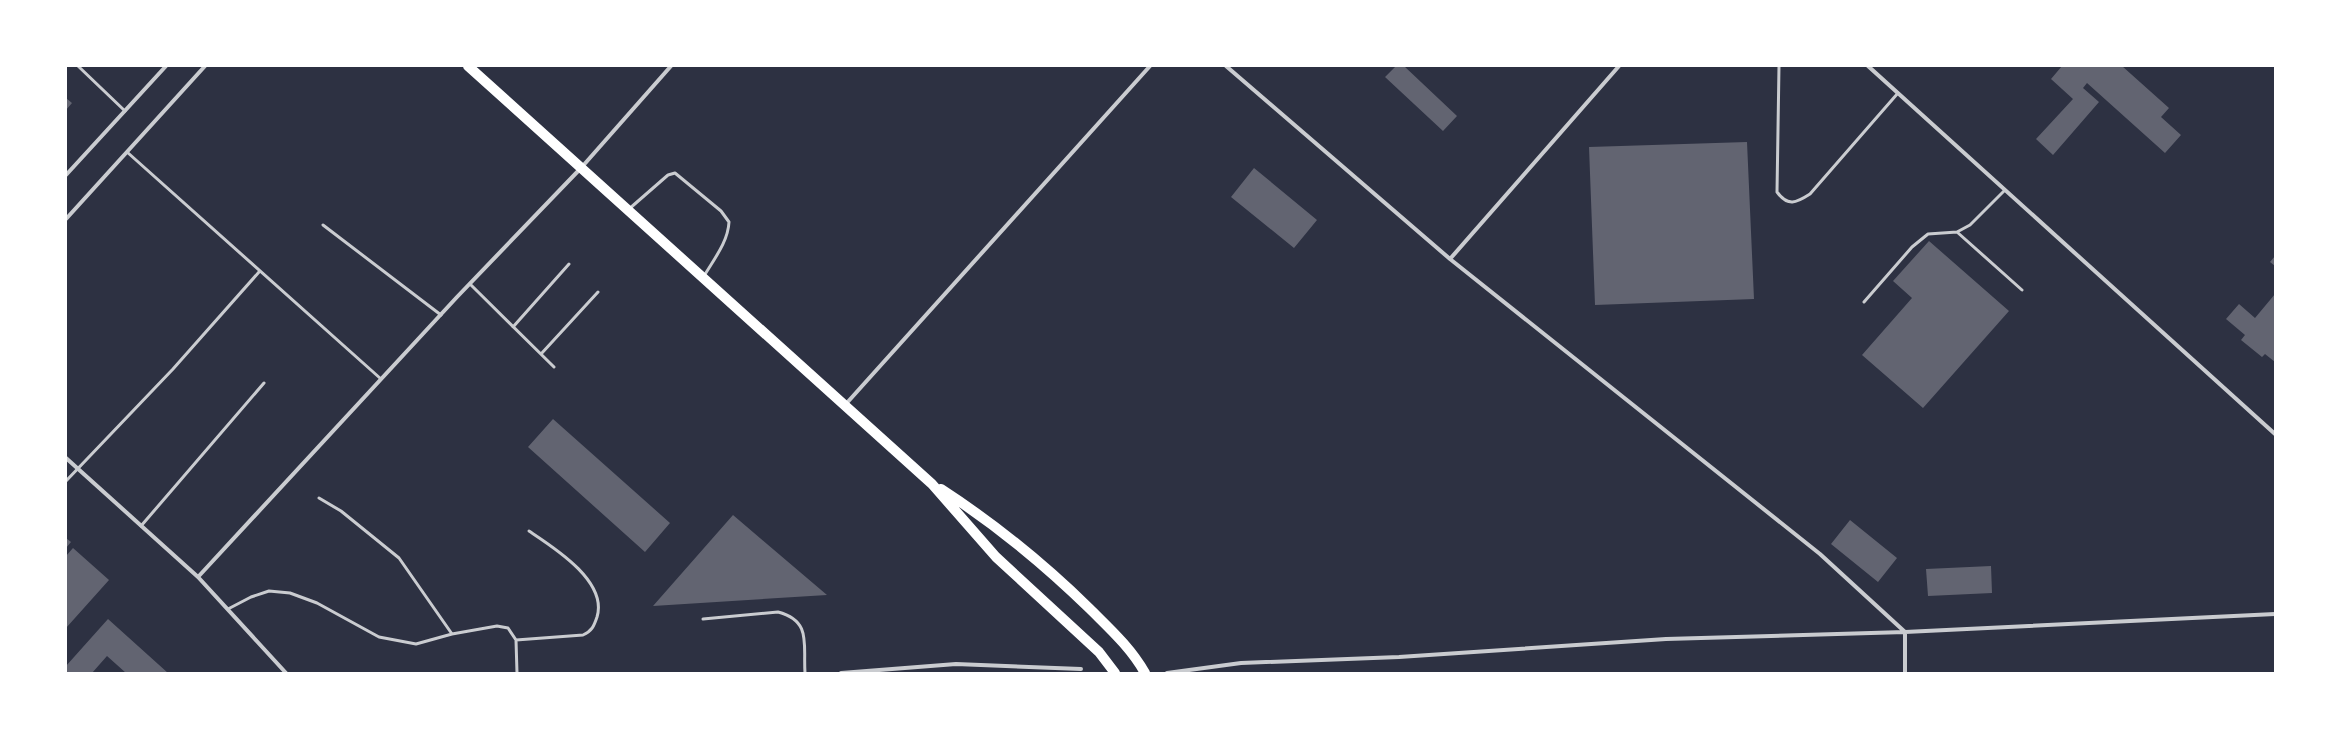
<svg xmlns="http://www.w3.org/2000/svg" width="2341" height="739" font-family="'Zilla Slab',serif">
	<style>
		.building { fill: #626471 }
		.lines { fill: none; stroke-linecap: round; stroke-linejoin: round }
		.service { stroke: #caccd0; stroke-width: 3 }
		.minor { stroke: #caccd0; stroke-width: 4 }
		.primary { stroke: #fff; stroke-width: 10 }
	</style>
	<rect width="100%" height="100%" fill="#2d3142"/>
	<path class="building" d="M1396,66H1404L1457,116L1443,131L1385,77Z
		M2062,66H2122L2169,108L2161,117L2181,135L2165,153L2087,83L2083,88L2099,102L2053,155L2036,139L2073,99L2051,79Z
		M66,98L72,103L66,110Z
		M1747,142L1754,299L1595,305L1589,147Z
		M1254,168L1317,220L1294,248L1231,197Z
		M1929,241L2009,311L1923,408L1862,355L1912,298L1893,281Z
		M2275,256V266L2270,262Z
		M2275,294V362L2265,354L2262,357L2241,340L2245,335L2226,319L2239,304L2255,318Z
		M553,419L670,523L645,552L528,447Z
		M733,515L827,595L653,606Z
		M1850,520L1897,558L1878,582L1831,544Z
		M66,538L71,542L66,548Z
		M73,548L109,580L66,628V556Z
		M1991,566L1992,593L1928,596L1926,569Z
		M108,619L168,673H126L107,656L92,673H66V666Z"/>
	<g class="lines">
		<path class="service" d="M78,66L125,111
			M1779,66L1777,192C1788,207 1796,203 1810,194L1898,93
			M127,152L381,379
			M629,209L668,175L675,173L721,211L729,222C728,242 714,259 704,276
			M323,225L441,315
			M1957,232L2022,290
			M470,284L554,367
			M1864,302L1912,247L1928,234L1957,232L1970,225L2005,190
			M513,327L569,264
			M541,354L598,292
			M66,481L173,369L259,272
			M319,498L341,511L399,558L452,634
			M141,526L264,383
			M228,609L251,597L269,591L290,593L317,603L379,637L416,644L452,634L497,626L508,628L516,640L517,673
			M703,619L778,612C812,621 803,644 805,673
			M516,640L583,635C592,631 594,626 597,617C608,581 553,547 529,531"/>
		<path class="minor" d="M1226,66L1450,259L1820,554L1905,632V673
			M1868,66L2275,434
			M66,175L166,66
			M66,219L205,66
			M1450,259L1619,66
			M845,405L1150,66
			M66,458L198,577L286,673
			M198,577L457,297L581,168L671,66
			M841,673L956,664L1081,669
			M1167,673L1241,663L1399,657L1666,639L1905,632L2275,614"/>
		<path class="primary" d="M468,66L932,484L996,557L1099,652L1115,673
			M941,489C995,524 1044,564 1090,609C1110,629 1131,648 1145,673"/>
	</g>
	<rect width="2341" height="739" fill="none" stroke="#ffffff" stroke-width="134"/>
</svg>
